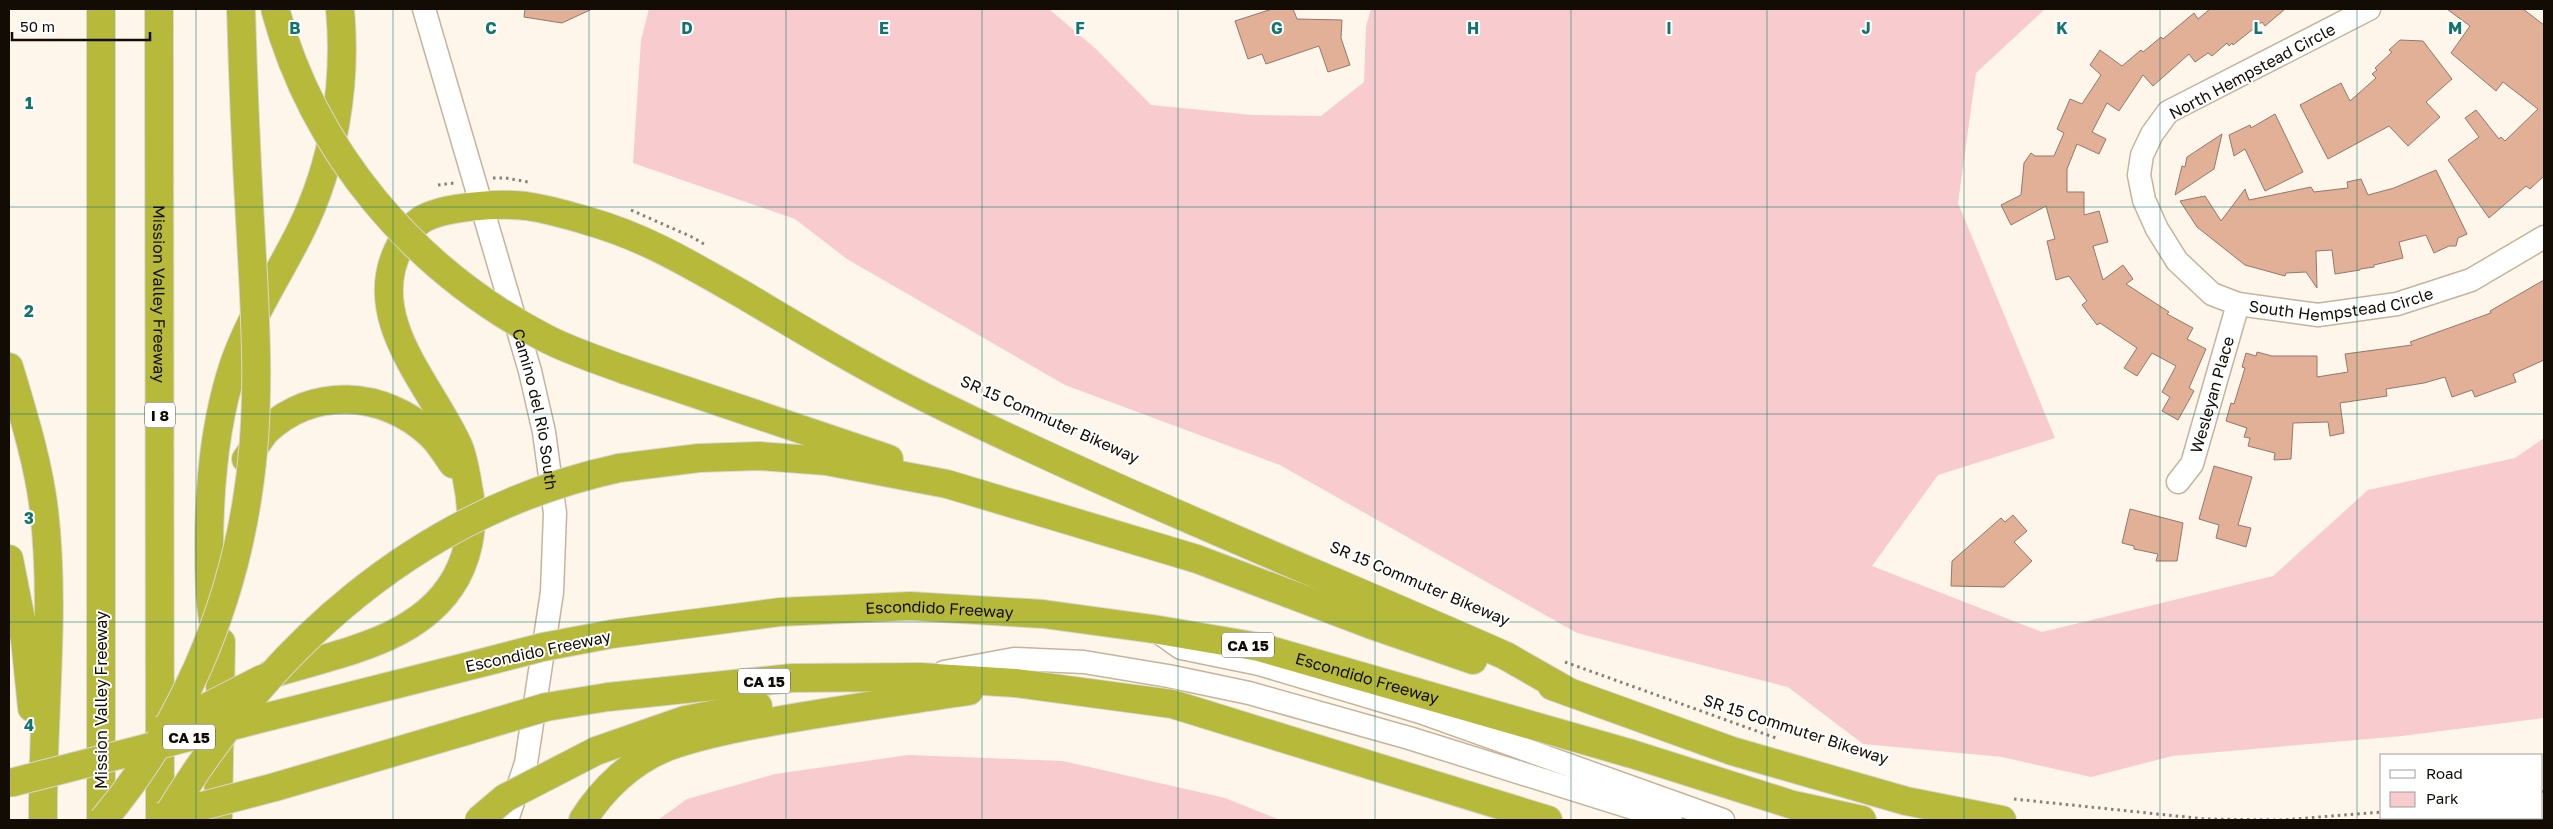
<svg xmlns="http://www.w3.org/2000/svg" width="2553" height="829" font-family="'Golos Text',sans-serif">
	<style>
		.green { fill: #f8cbce }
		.building { fill: #e2af97; stroke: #95786a }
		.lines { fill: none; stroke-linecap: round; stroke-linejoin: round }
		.minor-casing { stroke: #c6b499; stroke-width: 25 }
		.highway-casing { stroke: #d9d8d7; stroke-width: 30 }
		.path { stroke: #878077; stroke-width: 3; stroke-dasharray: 2.5 4; stroke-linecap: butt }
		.minor { stroke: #fff; stroke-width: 22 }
		.highway { stroke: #b6b93a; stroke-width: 28 }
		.highway-bridge-casing { stroke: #d9d8d7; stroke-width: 30; stroke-linecap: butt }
		.highway-bridge { stroke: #b6b93a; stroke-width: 28 }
		.grid { fill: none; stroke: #0f766e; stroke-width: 1; stroke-opacity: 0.55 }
		.labels { text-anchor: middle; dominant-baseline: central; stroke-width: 4; stroke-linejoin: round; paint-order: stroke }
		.shield { fill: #fff; stroke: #59554f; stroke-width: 1 }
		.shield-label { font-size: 15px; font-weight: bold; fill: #120c04 }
		.street-label { font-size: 16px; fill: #120c04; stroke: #fff }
		.grid-label { font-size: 16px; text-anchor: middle; font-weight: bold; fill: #0f766e; stroke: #fff; stroke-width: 4; stroke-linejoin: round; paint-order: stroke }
	</style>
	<rect width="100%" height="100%" fill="#fef6eb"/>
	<path class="green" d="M649,9H1049L1096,49L1151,105L1252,115L1321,116L1364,82L1366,27L1371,9H2045L1976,73L1958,203L2055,438L1938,475L1872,566L2042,632L2273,576L2368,490L2515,458L2544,438V718L2402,736L2172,756L2091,777L2002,757L1863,744L1788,687L1577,633L1280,465L1065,385L847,259L795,219L633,163L641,40Z
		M908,755L1063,761L1225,798L1280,820H658L687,799L775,774Z"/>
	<path class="building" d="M525,9H592L562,23L524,17Z
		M1272,9H1293L1297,19L1342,20L1341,38L1350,65L1328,72L1319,46L1266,64L1262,54L1248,59L1235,21Z
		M2210,9H2285L2265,26L2262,22L2233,45L2232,43L2229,46L2227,43L2212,56L2208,53L2195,62L2189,54L2153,86L2143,75L2119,111L2107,103L2092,132L2106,139L2099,154L2077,144L2067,169V192H2084V215L2099,211L2108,242L2093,246L2103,280L2123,265L2133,279L2126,284L2169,312L2167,314L2193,328L2187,339L2206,349L2189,388L2194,391L2178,420L2162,411L2170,397L2162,392L2176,366L2152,353L2137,376L2124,368L2137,348L2100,323L2097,325L2082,305L2087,301L2069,276L2056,280L2047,241L2055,239L2046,206L2011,225L2001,205L2021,195L2024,163L2031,153L2035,156H2054L2064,133L2057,129L2070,99L2082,104L2101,75L2090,65L2100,50L2122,66L2141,50L2143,52L2161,37L2163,39L2194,13L2198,19Z
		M2447,9H2523L2544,25V176L2530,189L2526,186L2489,218L2448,160L2479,137L2465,118L2476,110L2499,139L2501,137L2505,141L2538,109L2503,82L2496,91L2451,53L2470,26Z
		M2400,40L2423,41L2452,79L2426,102L2440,117L2408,146L2389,126L2328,159L2300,105L2341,83L2350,101L2376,78L2372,74L2377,70L2375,68L2392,52L2389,50Z
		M2275,114L2303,172L2265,191L2245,149L2234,156L2229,135L2250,125L2251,128Z
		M2222,134L2214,169L2175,195L2182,166L2185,167L2187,157Z
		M2436,170L2467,234L2458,238L2456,246H2449L2434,253L2426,235L2399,242L2403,258L2374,265V267L2360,269V270L2335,274L2332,250L2316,251L2317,288L2306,272L2286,273L2285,276L2245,265L2197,227L2180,201L2205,196L2221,221L2245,189L2249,200L2311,187L2314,192L2348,188L2347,182L2361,179L2368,195L2394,188Z
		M2544,280V360L2513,374L2516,382L2475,397L2472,390L2452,397L2445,377L2424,383L2386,389L2387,396L2340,403L2344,433L2330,436L2328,422L2293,423L2291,459L2274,460L2275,453L2248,446L2250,438L2244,437L2247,428L2226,421L2231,403L2234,404L2245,368L2242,367L2246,353L2256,356L2257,352L2272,356H2317V377L2348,372L2345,354L2412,345L2410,342L2491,313L2490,311Z
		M2214,466L2252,477L2238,525L2251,528L2246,547L2216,538L2219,525L2199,519Z
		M2130,509L2183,523L2177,561H2156L2158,554L2134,549V546L2122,543Z
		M2013,515L2027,531L2014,542L2032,561L2004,587L1951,586L1952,561L2001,518L2005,522Z"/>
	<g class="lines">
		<defs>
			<g id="minor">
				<path id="s1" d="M424,9L530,371L544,432L555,513L552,592L526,763L507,820"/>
				<path id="s2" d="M2369,9L2168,112L2152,134L2142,155L2139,175L2144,200L2157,229L2177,261L2212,294L2238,304L2318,315L2397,304L2471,280L2544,237"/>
				<path id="s3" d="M2178,482L2192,464L2238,304"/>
				<path d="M1157,631L1181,648L1259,664L1420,712L1723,820"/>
				<path d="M944,672L1014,659L1084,662L1168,676L1249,693L1409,738L1671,820"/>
			</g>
			<g id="highway">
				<path d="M101,9V820"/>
				<path id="s4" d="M159,9L160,820"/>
				<path d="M9,367C23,414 38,461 44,510C56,613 42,717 43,820"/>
				<path d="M625,370L889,459"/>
				<path d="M246,459C253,450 259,439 266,431C313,386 384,391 430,434C439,442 446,454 453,464"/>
				<path d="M619,468L699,458L759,456L826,461L947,484L1197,559L1369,624L1473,660"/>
				<path d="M9,559L25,640L32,708"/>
				<path id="s5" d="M612,634L780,612L910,606L1043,614L1153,629L1259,647L1632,754L1793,805L1862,820"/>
				<path d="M219,659C216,637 211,614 210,592C207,517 210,436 234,364C250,318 278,276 300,232C334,164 347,84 340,9"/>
				<path d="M271,674C310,662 364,650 399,631C459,599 481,545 467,480C465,469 463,456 458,445C431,385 363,319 399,248C404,237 411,227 421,220C444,206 499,203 526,206C547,209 568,215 588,221C645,237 691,265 742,294C801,329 860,365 922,396C1113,491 1311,570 1506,656L1569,692"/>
				<path d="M1552,686L1732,751L1906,801L2002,820"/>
				<path d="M608,697L792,678L920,677L1015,683L1172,704L1548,820"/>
				<path d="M271,716L485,662"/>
				<path d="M596,751L685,720L758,706"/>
				<path d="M275,787L469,730"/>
				<path d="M218,820L221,642"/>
				<path d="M583,820C603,788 632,761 667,747C700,735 736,728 770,722C836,710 903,701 969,691"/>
			</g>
		</defs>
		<use href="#minor" class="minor-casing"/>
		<use href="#highway" class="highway-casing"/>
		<path class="path" d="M493,178H506L528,182
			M438,185L454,183
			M631,210L692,237L704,244
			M1565,662L1776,738
			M2542,792L2544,791
			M2014,799L2205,819L2282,820L2382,812"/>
		<use href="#minor" class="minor"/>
		<use href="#highway" class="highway"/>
		<defs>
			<path id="highway-bridge" d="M275,9C314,152 413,269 545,338C570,351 598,360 625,370
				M485,662L543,647L612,634
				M162,730L264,678
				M469,730L546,707L608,697
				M10,783L271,716
				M160,817L275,787
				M103,820C180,729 231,611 248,493C262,403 255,312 250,221C246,151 243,80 241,9
				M165,820C269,646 418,512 619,468
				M479,820L505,798L596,751"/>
		</defs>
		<use href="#highway-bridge" class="highway-bridge-casing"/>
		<use href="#highway-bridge" class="highway-bridge"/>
	</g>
	<path class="grid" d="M196,9V820M393,9V820M589,9V820M786,9V820M982,9V820M1178,9V820M1375,9V820M1571,9V820M1767,9V820M1964,9V820M2160,9V820M2357,9V820M9,207H2544M9,414H2544M9,622H2544"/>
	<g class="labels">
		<g class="shield">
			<rect x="145" y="402.5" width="30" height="25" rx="4"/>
			<rect x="1222" y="632.5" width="52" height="25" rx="4"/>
			<rect x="738" y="668.5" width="52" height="25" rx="4"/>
			<rect x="163" y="724.5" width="52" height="25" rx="4"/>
		</g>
		<g class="shield-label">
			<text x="160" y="415">I 8</text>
			<text x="1248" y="645">CA 15</text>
			<text x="764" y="681">CA 15</text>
			<text x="189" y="737">CA 15</text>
		</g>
		<g class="street-label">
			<text transform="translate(2252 71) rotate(-28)">North Hempstead Circle</text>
			<text stroke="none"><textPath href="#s4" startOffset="285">Mission Valley Freeway</textPath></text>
			<text stroke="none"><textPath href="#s2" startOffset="572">South Hempstead Circle</textPath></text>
			<text stroke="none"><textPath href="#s3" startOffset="95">Wesleyan Place</textPath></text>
			<text stroke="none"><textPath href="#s1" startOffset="416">Camino del Rio South</textPath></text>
			<text transform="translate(1050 419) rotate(24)">SR 15 Commuter Bikeway</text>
			<text transform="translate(1420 583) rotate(23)">SR 15 Commuter Bikeway</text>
			<text stroke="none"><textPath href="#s5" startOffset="329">Escondido Freeway</textPath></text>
			<text transform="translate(538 651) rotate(-12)">Escondido Freeway</text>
			<text stroke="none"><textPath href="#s5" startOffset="764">Escondido Freeway</textPath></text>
			<text transform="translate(101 700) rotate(-90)">Mission Valley Freeway</text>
			<text transform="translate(1796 729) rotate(18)">SR 15 Commuter Bikeway</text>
		</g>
	</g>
	<g class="grid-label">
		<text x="295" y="34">B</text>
		<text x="491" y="34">C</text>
		<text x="687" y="34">D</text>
		<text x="884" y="34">E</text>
		<text x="1080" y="34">F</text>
		<text x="1277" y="34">G</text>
		<text x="1473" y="34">H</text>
		<text x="1669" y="34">I</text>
		<text x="1866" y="34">J</text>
		<text x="2062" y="34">K</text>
		<text x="2258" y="34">L</text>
		<text x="2455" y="34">M</text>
		<text x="29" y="109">1</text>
		<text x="29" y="317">2</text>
		<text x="29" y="524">3</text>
		<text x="29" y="731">4</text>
	</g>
	<rect width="2553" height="829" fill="none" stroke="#120c04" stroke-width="20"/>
	<rect x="2380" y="754" width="162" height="65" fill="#ffffff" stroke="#a09e9b"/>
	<rect x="2390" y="770" width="25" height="8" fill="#ffffff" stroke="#a09e9b"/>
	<text x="2426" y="779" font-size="15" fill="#120c04">Road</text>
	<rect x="2390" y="792" width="25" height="15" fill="#f8cbce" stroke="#a09e9b"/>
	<text x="2426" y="804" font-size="15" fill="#120c04">Park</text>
	<path d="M12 32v8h138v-8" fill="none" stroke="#120c04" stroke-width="2.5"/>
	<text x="20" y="32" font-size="15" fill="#120c04" stroke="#ffffff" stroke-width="4" paint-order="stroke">50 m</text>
</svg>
